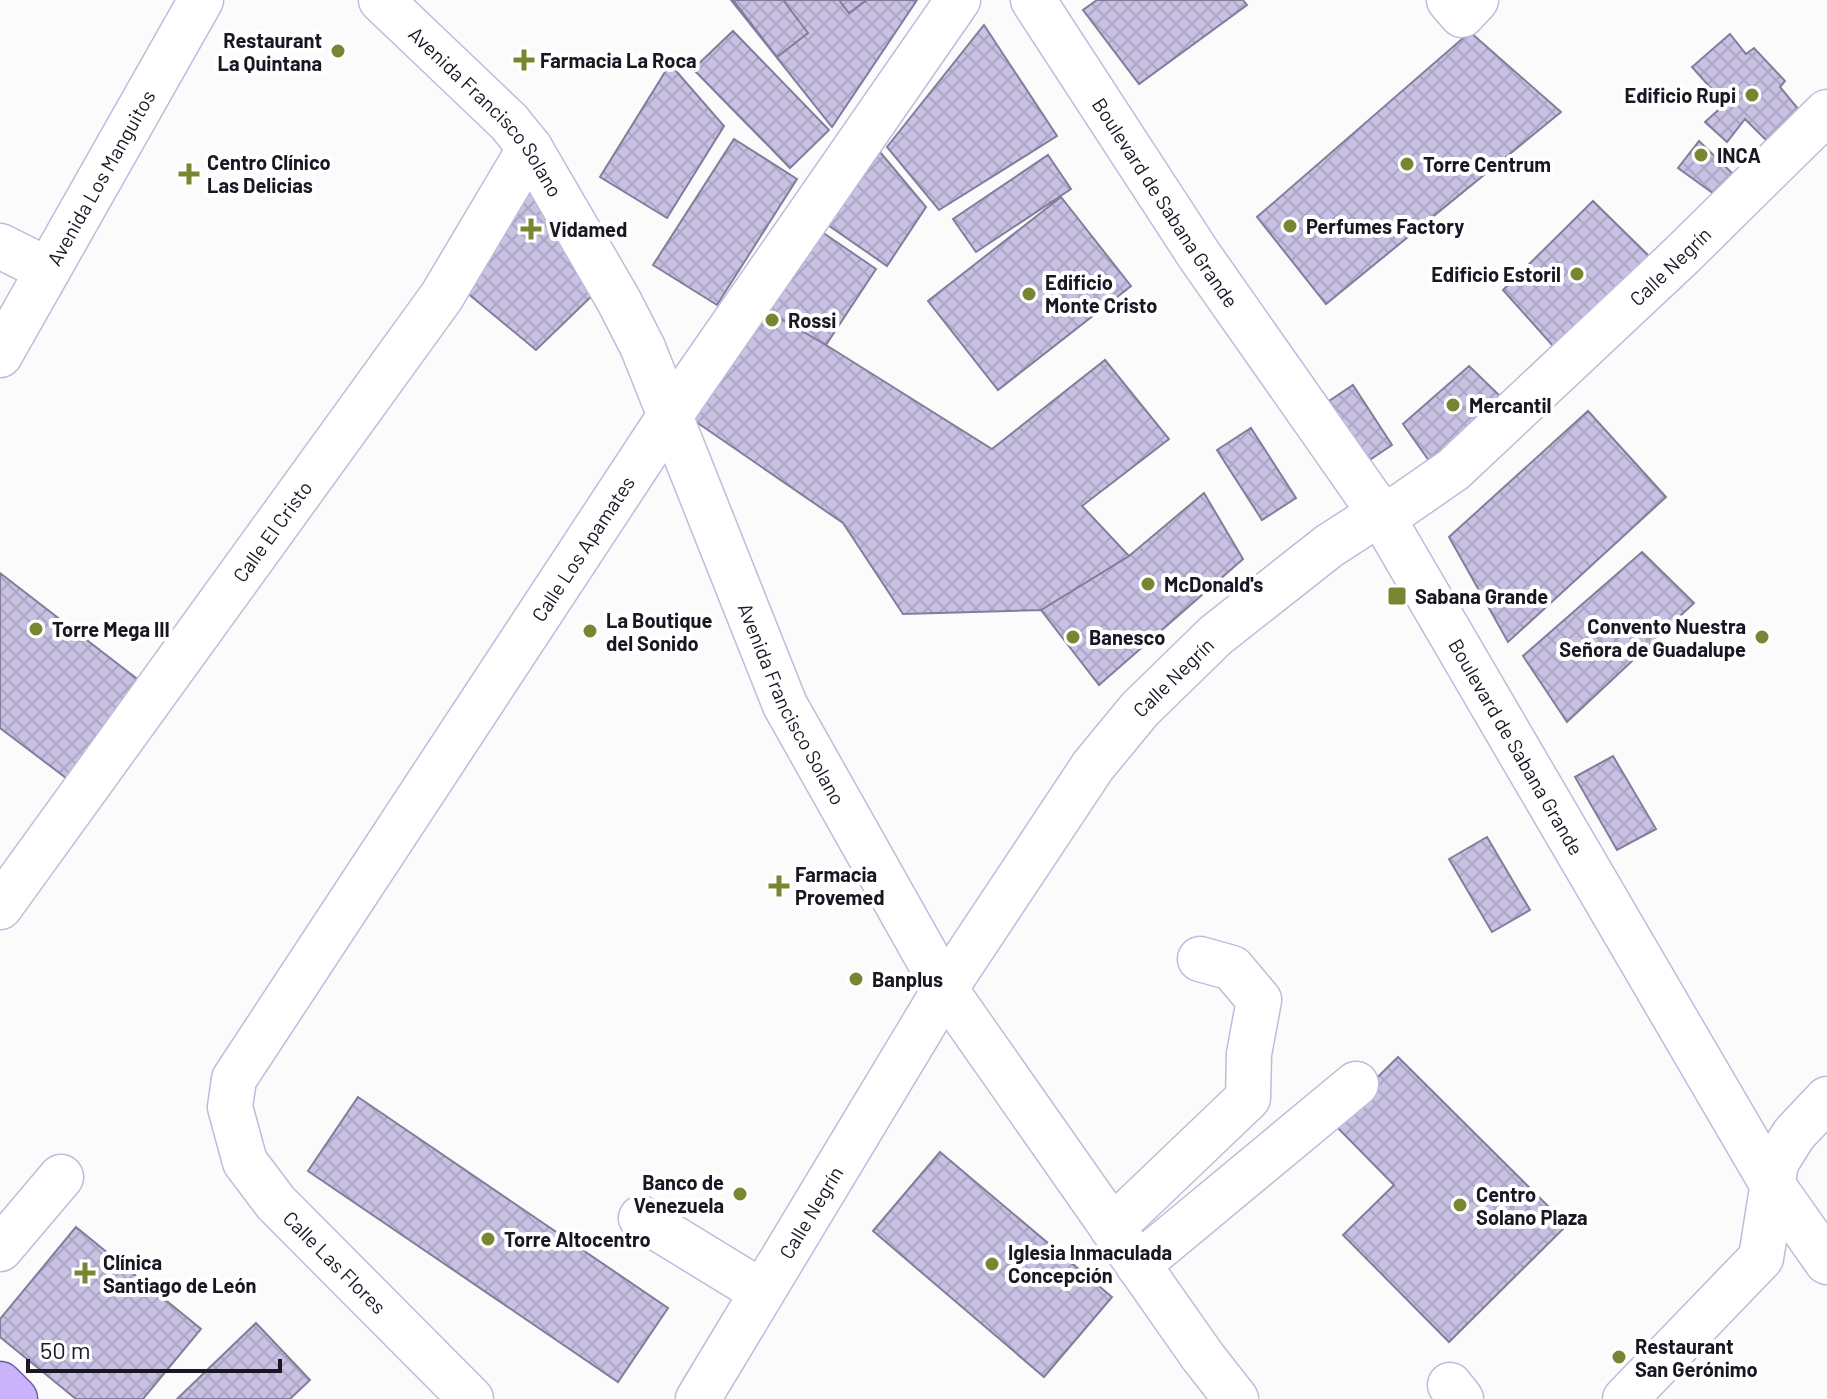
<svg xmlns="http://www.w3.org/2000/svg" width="1827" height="1399" font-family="Barlow,sans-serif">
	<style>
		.building { fill: url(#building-cross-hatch); stroke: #847c9c; stroke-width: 2 }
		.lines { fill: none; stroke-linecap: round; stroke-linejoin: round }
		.minor-casing { stroke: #c2badc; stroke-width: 47 }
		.major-casing { stroke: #755bae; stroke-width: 47 }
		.minor { stroke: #fff; stroke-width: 44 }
		.major { stroke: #cab3fb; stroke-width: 44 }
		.poi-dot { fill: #7a8532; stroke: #fff; stroke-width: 3 }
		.labels { text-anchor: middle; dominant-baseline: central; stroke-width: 8; stroke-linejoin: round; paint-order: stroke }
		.poi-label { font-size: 20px; font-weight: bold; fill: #1a1723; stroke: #fff; text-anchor: start }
		.street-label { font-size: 20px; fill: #1a1723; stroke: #fff }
	</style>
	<defs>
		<pattern id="building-cross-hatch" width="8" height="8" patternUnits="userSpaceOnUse" patternTransform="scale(2)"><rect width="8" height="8" fill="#c9c1e3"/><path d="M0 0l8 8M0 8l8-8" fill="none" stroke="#aca5c2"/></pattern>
	</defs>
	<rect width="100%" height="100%" fill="#fbfbfb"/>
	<path class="building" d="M731,0H917L832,127Z
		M733,0H783L808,33L777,57Z
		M839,0H867L849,13Z
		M1097,0H1243L1247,5L1139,84L1083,10Z
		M984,25L1057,136L939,210L887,147Z
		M733,31L829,130L790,168L693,69Z
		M1470,32L1561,112L1326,304L1257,217Z
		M1730,34L1746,54L1754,48L1785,81L1780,87L1799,110L1770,144L1745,119L1727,142L1705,122L1725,104L1692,67Z
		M670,64L724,126L667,218L600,177Z
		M734,139L797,179L717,305L653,265Z
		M1699,141L1734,175L1714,194L1678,168Z
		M880,152L926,207L887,266L825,223Z
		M1048,155L1071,189L976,252L953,219Z
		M530,174L603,285L536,350L460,287Z
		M1061,197L1131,286L998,390L928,301Z
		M1593,201L1650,257L1561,355L1503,290Z
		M822,232L876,269L826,345L769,312Z
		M769,312L826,345L992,449L1105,360L1169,439L1082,506L1129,556L1041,610L903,614L843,523L692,419Z
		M1469,366L1503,399L1432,465L1403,424Z
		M1353,385L1392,445L1368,461L1329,401Z
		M1588,411L1666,497L1508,642L1449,537Z
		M1251,428L1296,498L1262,520L1217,450Z
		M1204,493L1243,559L1099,685L1041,610L1129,556Z
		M1642,552L1694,603L1567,722L1523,656Z
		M0,573L145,685L78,787L0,728Z
		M1613,756L1656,829L1617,850L1575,777Z
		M1487,837L1530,910L1492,932L1449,859Z
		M1398,1057L1567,1225L1449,1342L1343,1235L1394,1185L1332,1122Z
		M358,1097L668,1308L618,1382L308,1171Z
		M940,1152L1112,1297L1044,1377L873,1231Z
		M76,1227L201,1329L143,1399H76L0,1337V1319Z
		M256,1323L310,1380L290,1399H177Z"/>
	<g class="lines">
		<defs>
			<g id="minor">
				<path id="s1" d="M381,0L509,122L530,148L619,301L643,348L785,705L945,989L1203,1357L1236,1399"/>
				<path id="s2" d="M1033,0L1199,255L1380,513L1772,1184L1827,1262"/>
				<path d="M1449,0L1462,15L1476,0"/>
				<path d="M0,246L48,270"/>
				<path id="s3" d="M0,355L201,0"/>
				<path id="s4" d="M0,907L442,296L530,148"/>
				<path d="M641,1218L762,1292"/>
				<path d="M1112,1228L1248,1098L1249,1054L1259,1000L1232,968L1200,959"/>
				<path d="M0,1249L61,1177"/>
				<path d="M1138,1265L1356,1084"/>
				<path d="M1450,1385L1461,1399"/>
				<path id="s5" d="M471,1399L276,1203L245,1162L230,1107L234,1079L669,417L958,0"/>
				<path id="s6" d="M698,1399L945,989L1093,766L1140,709L1216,635L1329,546L1380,513L1401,506L1453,470L1682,255L1827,112"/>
				<path d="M1625,1399L1761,1258L1776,1163L1794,1134L1827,1099"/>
			</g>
			<path id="major" d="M0,1384L15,1399"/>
		</defs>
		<use href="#minor" class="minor-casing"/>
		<use href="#major" class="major-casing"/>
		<use href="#minor" class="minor"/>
		<use href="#major" class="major"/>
	</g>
	<g class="poi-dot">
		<circle cx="338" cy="51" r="8"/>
		<path d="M520 48h8v8h8v8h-8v8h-8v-8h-8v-8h8z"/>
		<circle cx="1752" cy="95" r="8"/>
		<circle cx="1701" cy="155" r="8"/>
		<circle cx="1407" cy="164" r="8"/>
		<path d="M185 162h8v8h8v8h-8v8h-8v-8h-8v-8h8z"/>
		<circle cx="1290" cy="226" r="8"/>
		<path d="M527 217h8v8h8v8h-8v8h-8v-8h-8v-8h8z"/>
		<circle cx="1577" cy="274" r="8"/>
		<circle cx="1029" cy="294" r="8"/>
		<circle cx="772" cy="320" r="8"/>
		<circle cx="1453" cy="405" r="8"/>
		<circle cx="1148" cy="584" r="8"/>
		<rect x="1387" y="586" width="20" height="20" rx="4"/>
		<circle cx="36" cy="629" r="8"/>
		<circle cx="590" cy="631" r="8"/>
		<circle cx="1073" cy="637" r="8"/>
		<circle cx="1762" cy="637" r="8"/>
		<path d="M775 874h8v8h8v8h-8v8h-8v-8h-8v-8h8z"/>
		<circle cx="856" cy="979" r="8"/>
		<circle cx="740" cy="1194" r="8"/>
		<circle cx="1460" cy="1205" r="8"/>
		<circle cx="488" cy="1239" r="8"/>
		<circle cx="992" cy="1264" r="8"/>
		<path d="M81 1261h8v8h8v8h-8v8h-8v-8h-8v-8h8z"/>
		<circle cx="1619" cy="1357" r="8"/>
	</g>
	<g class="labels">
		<g class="poi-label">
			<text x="322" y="40" text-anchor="end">Restaurant<tspan x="322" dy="23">La Quintana</tspan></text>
			<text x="540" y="60">Farmacia La Roca</text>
			<text x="1736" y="95" text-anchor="end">Edificio Rupi</text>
			<text x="1717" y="155">INCA</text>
			<text x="207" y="162">Centro Clínico<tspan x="207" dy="23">Las Delicias</tspan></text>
			<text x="1423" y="164">Torre Centrum</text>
			<text x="1306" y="226">Perfumes Factory</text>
			<text x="549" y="229">Vidamed</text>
			<text x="1561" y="274" text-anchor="end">Edificio Estoril</text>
			<text x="1045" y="282">Edificio<tspan x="1045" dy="23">Monte Cristo</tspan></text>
			<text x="788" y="320">Rossi</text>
			<text x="1469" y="405">Mercantil</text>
			<text x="1164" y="584">McDonald's</text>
			<text x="1415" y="596">Sabana Grande</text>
			<text x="606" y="620">La Boutique<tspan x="606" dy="23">del Sonido</tspan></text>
			<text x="1746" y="626" text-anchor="end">Convento Nuestra<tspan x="1746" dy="23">Señora de Guadalupe</tspan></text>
			<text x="52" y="629">Torre Mega III</text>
			<text x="1089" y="637">Banesco</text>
			<text x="795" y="874">Farmacia<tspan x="795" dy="23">Provemed</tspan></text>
			<text x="872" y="979">Banplus</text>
			<text x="724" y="1182" text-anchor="end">Banco de<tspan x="724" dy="23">Venezuela</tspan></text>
			<text x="1476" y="1194">Centro<tspan x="1476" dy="23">Solano Plaza</tspan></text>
			<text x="504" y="1239">Torre Altocentro</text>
			<text x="1008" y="1252">Iglesia Inmaculada<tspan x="1008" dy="23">Concepción</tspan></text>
			<text x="103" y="1262">Clínica<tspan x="103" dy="23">Santiago de León</tspan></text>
			<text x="1635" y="1346">Restaurant<tspan x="1635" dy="23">San Gerónimo</tspan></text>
		</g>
		<g class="street-label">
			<text stroke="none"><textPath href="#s1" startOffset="154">Avenida Francisco Solano</textPath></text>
			<text stroke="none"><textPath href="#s3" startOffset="204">Avenida Los Manguitos</textPath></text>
			<text stroke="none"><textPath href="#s2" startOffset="242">Boulevard de Sabana Grande</textPath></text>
			<text stroke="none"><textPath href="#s6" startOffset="1514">Calle Negrín</textPath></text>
			<text stroke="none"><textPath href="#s4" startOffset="464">Calle El Cristo</textPath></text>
			<text stroke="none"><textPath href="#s5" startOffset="1048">Calle Los Apamates</textPath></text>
			<text stroke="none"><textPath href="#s6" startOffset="866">Calle Negrín</textPath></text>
			<text stroke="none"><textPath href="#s1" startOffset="826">Avenida Francisco Solano</textPath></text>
			<text stroke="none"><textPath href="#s2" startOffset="890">Boulevard de Sabana Grande</textPath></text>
			<text stroke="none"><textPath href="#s6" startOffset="218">Calle Negrín</textPath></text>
			<text transform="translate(335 1262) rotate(45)">Calle Las Flores</text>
		</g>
	</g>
	<path d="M28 1359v12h252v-12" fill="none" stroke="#1a1723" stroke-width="4"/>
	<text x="40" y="1359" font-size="24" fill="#1a1723" stroke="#ffffff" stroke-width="6" paint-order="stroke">50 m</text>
</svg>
